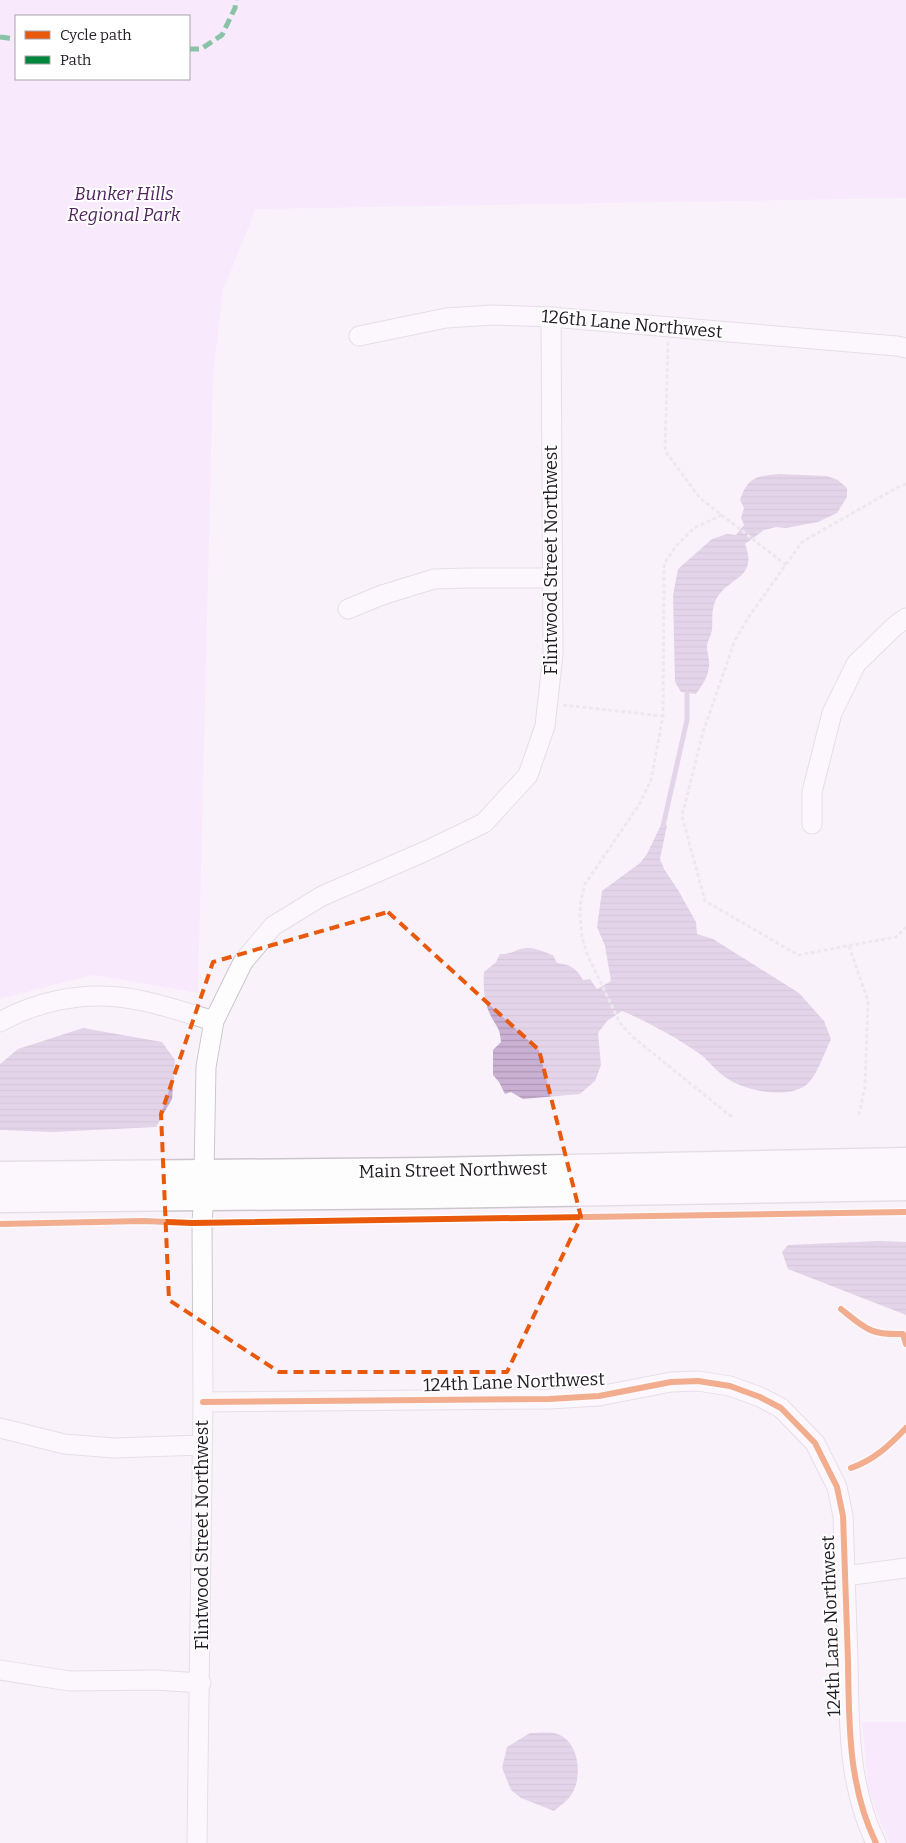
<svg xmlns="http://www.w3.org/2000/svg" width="906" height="1843" font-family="Bitter,serif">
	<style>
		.park { fill: #f5e1fc; fill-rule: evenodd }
		.water { fill: url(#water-rules) }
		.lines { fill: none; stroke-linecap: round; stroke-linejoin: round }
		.stream { stroke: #cab0d3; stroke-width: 5 }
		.minor-casing { stroke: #ccc6cd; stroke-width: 21 }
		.secondary-casing { stroke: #ccc6cd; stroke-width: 29 }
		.path { stroke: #dddbde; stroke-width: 3; stroke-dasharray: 4 2.5; stroke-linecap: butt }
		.minor { stroke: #fefdfe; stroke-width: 19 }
		.secondary { stroke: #fefdfe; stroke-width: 26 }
		.quiet { stroke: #00873e; stroke-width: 5; stroke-dasharray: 10 5; stroke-linecap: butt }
		.cycleway-casing { stroke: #fff; stroke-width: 9 }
		.cycleway { stroke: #e8590c; stroke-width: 6 }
		.marked { fill: none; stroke: #e8590c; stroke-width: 4; stroke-dasharray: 10 6; stroke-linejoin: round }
		.labels { text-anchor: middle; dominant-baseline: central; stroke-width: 4; stroke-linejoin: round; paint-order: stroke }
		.park-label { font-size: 18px; font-style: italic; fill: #50235e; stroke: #fff }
		.street-label { font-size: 18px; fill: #221c24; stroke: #fff }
	</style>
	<defs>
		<pattern id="water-rules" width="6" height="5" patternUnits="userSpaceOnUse" patternTransform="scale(1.25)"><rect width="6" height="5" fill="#cab0d3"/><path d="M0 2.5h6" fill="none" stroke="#ad97b5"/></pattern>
	</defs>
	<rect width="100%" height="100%" fill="#f9f2fb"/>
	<path class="park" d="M0,0H906V198L256,209L223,290L213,376L198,993L93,975L0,999ZM189,16V79H16V16Z
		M862,1722H906V1843H890L881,1824L868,1789Z"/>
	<path class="water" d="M779,474L827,476L838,480L847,488V497L837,513L818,522L786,528L776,527L764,530L745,544C759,581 726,576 715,602C711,612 713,619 712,629C712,635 707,641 707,647C707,654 710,660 709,666C708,678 702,685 696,694L681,692L675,682L673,595L678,569L712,539L727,534L736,535L744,525L741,518L744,508L740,500C748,477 756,476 779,474Z
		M667,825L660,859L664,869L678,890L696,922L697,934L713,939L799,993L824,1021L831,1039C825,1051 816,1079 805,1086C785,1099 744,1091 725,1077C716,1071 709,1061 700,1054C679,1039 646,1021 622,1011L607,1021L598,1033L601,1065L595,1081L580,1094L523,1099L511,1092L505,1094L499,1082L493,1075V1050L501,1042C500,1026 495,1026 489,1012C484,1000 483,986 484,972L496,962L500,954C512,955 518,947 529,948C537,948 546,953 553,955L557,963C570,964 577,969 583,980L590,979L597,989L611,981L605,946L597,927L602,891L640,863L647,854L660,827Z
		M83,1028L162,1042L175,1060L172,1099L156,1127L53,1132L0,1130V1064L18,1049Z
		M878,1241L906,1242V1315L788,1269L782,1252L788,1245Z
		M530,1733C537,1733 547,1732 554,1733C578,1738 583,1773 573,1792C569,1800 561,1805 554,1811L521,1798L511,1790L502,1768L507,1747Z"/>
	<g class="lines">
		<path class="stream" d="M663,826L687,720V693"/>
		<defs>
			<path id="minor" d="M359,336L446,318L493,315L551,317L897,346L906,348
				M348,609L382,595L434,579L469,578H552
				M812,824V792L832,713L856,664L895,626L906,618
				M0,1022C35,1002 78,993 118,997C150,1000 183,1012 214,1021
				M204,1173L206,1067L214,1021L243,962L273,926L322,896L426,851L484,823L528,775L545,726L553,654L551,317
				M203,1402L549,1399L599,1396L671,1382L698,1381L730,1386L760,1397L781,1408L815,1443L837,1487L843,1516C845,1564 846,1612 848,1661C849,1723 848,1786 876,1843
				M0,1428L64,1444L114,1448L202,1445
				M845,1576L906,1568
				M0,1670L69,1681L155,1680L201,1683
				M197,1843L203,1402L202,1221L204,1197"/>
			<path id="secondary" d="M0,1175L429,1171L906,1161
				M0,1199L429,1195L906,1187"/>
		</defs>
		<use href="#minor" class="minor-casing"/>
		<use href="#secondary" class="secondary-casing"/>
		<path class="path" d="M668,342L665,451L700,498L786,565
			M906,484L898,487L802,542L750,615L735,640L703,732L682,816L705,901L798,955L896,937L906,927
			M722,515L694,528L676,546L664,564L663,716L651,780L639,805L585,884L581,900L580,914L582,937L587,954L620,1023L634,1038L732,1117
			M563,705L663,716
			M849,946L868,1001L865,1086L859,1116"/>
		<use href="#minor" class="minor"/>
		<use href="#secondary" class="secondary"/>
		<path class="quiet" d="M0,37L16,39
			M189,49H201L222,35L235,8L236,0"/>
		<defs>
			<path id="cycleway" d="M0,1224L143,1221L192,1223L906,1212
				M841,1309C866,1329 870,1335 903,1334L906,1344
				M203,1402L549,1399L599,1396L671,1382L698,1381L730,1386L760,1397L781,1408L815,1443L837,1487L843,1516C845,1564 846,1612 848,1661C849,1723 848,1786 876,1843
				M851,1468C874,1460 890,1445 906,1428"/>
		</defs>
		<use href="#cycleway" class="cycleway-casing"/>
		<use href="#cycleway" class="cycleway"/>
	</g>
	<path d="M0 0H906V1843H0ZM388,912L539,1050L581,1217L507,1372H279L169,1300L161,1114L213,962Z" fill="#f9f2fb" fill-opacity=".55" fill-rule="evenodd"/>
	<path class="marked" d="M388,912L539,1050L581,1217L507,1372H279L169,1300L161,1114L213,962Z"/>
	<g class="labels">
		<g class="park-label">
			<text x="124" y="194">Bunker Hills<tspan x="124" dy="21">Regional Park</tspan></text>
		</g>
		<g class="street-label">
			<text transform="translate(632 324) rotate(5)">126th Lane Northwest</text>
			<text transform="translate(551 560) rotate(-90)">Flintwood Street Northwest</text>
			<text transform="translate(453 1170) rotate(-1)">Main Street Northwest</text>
			<text transform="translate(514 1382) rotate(-2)">124th Lane Northwest</text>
			<text transform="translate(202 1535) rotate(-90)">Flintwood Street Northwest</text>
			<text transform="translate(831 1626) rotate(-92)">124th Lane Northwest</text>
		</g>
	</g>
	<rect x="15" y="15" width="175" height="65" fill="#ffffff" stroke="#a7a4a7"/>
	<rect x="25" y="31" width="25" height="8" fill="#e8590c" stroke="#a7a4a7"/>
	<text x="60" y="40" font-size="15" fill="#221c24">Cycle path</text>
	<rect x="25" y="56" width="25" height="8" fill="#00873e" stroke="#a7a4a7"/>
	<text x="60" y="65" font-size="15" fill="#221c24">Path</text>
</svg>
